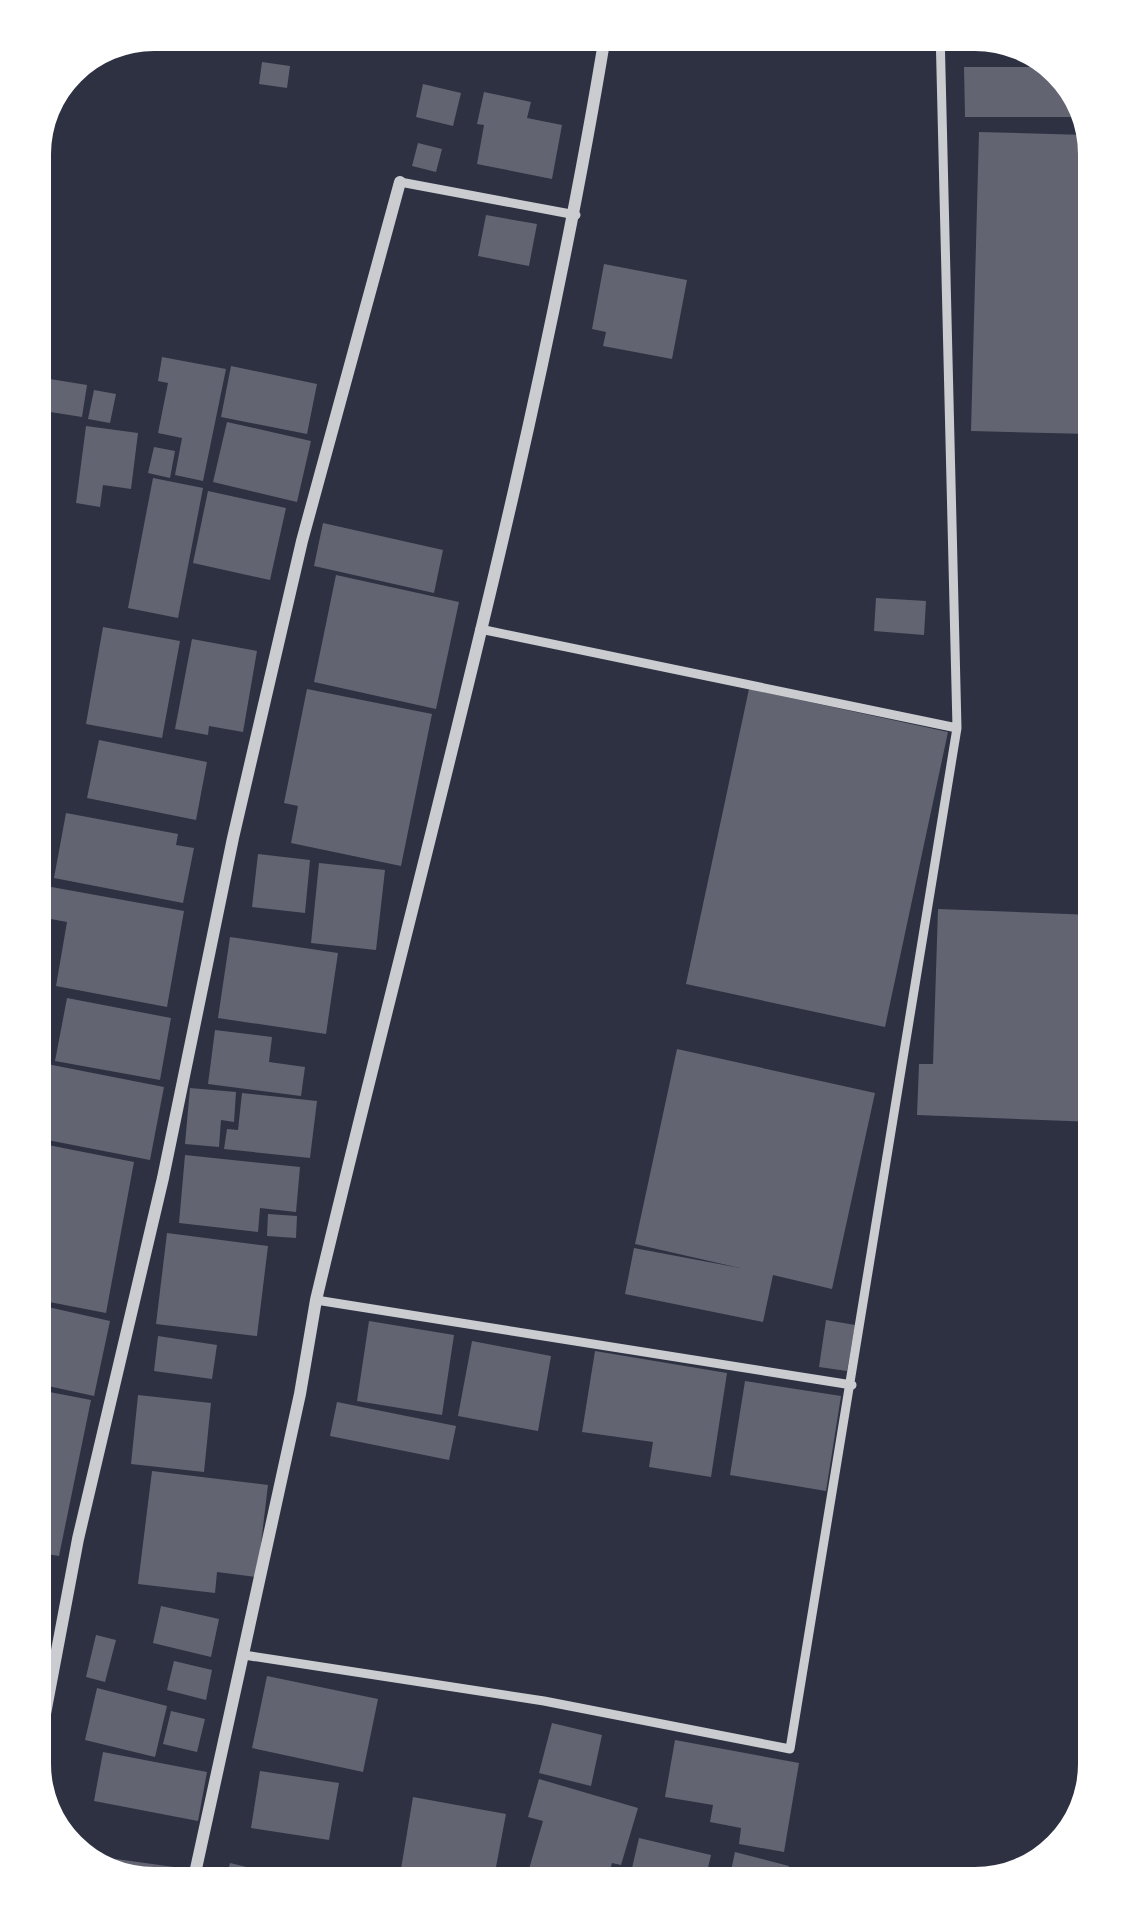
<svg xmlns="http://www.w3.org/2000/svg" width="1129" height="1918" font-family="Cabin,sans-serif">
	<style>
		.building { fill: #626471 }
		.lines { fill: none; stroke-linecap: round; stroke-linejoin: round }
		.service { stroke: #caccd0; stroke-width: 9 }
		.minor { stroke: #caccd0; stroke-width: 12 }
	</style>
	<rect width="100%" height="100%" fill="#2d3142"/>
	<path class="building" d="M262,62L290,66L287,88L259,84Z
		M964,67H1058L1087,100V117H965Z
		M423,84L461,93L453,126L416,117Z
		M484,92L531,102L527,118L562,125L552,179L477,164L484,125L477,124Z
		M979,132L1087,135L1089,434L971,431Z
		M418,143L442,149L436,172L412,166Z
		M486,215L537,224L529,266L478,256Z
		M604,264L687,280L672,359L603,346L606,332L592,329Z
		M162,357L226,369L203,481L175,475L182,438L158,433L168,383L158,381Z
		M231,366L317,384L307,434L221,417Z
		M50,379L87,385L82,417L44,411Z
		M94,390L116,394L110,423L88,419Z
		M227,422L311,441L297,502L213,482Z
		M86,426L138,433L131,489L103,485L100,507L76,503Z
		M154,447L175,451L170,478L148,473Z
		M153,478L203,488L178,618L128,608Z
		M208,491L286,508L270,580L193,563Z
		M323,523L443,550L434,593L314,566Z
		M336,575L459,602L436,709L314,682Z
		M876,598L926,601L924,635L874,631Z
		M103,627L180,641L162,738L86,724Z
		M192,639L257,651L243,732L209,726L208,735L175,729Z
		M307,689L432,714L401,866L291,843L298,806L284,803Z
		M749,689L948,732L885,1027L686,984Z
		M99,740L207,762L196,820L87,798Z
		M35,766L47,768L38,829L35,828Z
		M66,813L178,834L176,845L194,848L183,903L54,878Z
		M35,829L48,831L38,898H36Z
		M258,854L310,860L305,913L252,907Z
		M319,863L385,870L376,950L311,943Z
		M46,886L184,911L167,1007L56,986L67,922L40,917Z
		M938,909L1093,915L1094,1122L917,1115L919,1064H933Z
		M230,937L338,953L326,1034L218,1018Z
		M67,998L171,1018L160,1080L55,1061Z
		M215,1030L272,1037L269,1062L305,1067L301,1096L208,1084Z
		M677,1049L875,1093L832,1289L773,1275L763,1322L625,1294L634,1248L740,1268L635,1244Z
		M37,1062L164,1087L150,1160L37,1138Z
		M190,1088L236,1092L234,1122L221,1120L219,1147L185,1144Z
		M242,1093L317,1101L310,1158L224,1149L227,1129L238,1130Z
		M38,1143L134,1162L106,1313L39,1300Z
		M185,1155L300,1167L296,1212L260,1208L258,1232L179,1223Z
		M268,1214L297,1216L296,1238L267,1236Z
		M167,1233L268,1246L257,1336L156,1324Z
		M39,1305L110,1321L94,1396L39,1384Z
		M826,1320L855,1325L847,1371L819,1367Z
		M369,1321L454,1335L442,1415L357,1401Z
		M158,1336L217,1345L212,1379L154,1371Z
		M472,1341L551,1356L538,1431L458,1416Z
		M595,1351L727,1373L711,1477L649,1467L653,1442L582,1432Z
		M745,1381L841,1396L826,1491L730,1475Z
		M39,1390L91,1400L59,1556L41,1553Z
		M138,1395L211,1403L204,1472L131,1464Z
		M337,1402L456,1426L449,1460L330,1436Z
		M152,1471L268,1485L257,1577L217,1572L215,1593L138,1584Z
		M41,1563L48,1565L43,1593H41Z
		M161,1606L219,1619L211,1657L153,1643Z
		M96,1635L116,1640L105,1682L86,1677Z
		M174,1661L212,1670L206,1700L167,1690Z
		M267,1676L378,1699L363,1772L252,1748Z
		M97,1688L167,1706L155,1757L85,1740Z
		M171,1711L205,1719L197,1752L163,1744Z
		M552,1723L602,1735L591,1786L539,1773Z
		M675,1740L799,1763L784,1852L739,1844L741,1828L710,1822L713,1805L665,1797Z
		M103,1752L207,1772L198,1821L94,1801Z
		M260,1771L339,1783L329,1840L251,1828Z
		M539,1779L638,1808L621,1865L612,1863L607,1881L572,1882L529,1869L543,1821L528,1817Z
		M413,1797L506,1814L493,1883L401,1869Z
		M639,1838L711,1855L705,1880L629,1881Z
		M735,1852L789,1866L786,1879L729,1880Z
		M73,1853L174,1867L172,1887L146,1888L84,1867Z
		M230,1863L319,1884L318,1885L224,1887Z
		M334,1874L378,1880V1885H332Z"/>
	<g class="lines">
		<path class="service" d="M400,182L576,215
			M480,629L957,728
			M316,1300L852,1385
			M244,1655L544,1701L790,1749L957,728L940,30"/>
		<path class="minor" d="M42,1730L78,1539L163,1178L233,838L302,541L400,182
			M192,1887L300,1394L316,1300C416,878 536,458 606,30"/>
	</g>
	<path d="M0 0H1129V1918H0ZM154 51H975A103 103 0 0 1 1078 154V1764A103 103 0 0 1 975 1867H154A103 103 0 0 1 51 1764V154A103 103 0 0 1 154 51Z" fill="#fff" fill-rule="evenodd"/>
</svg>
